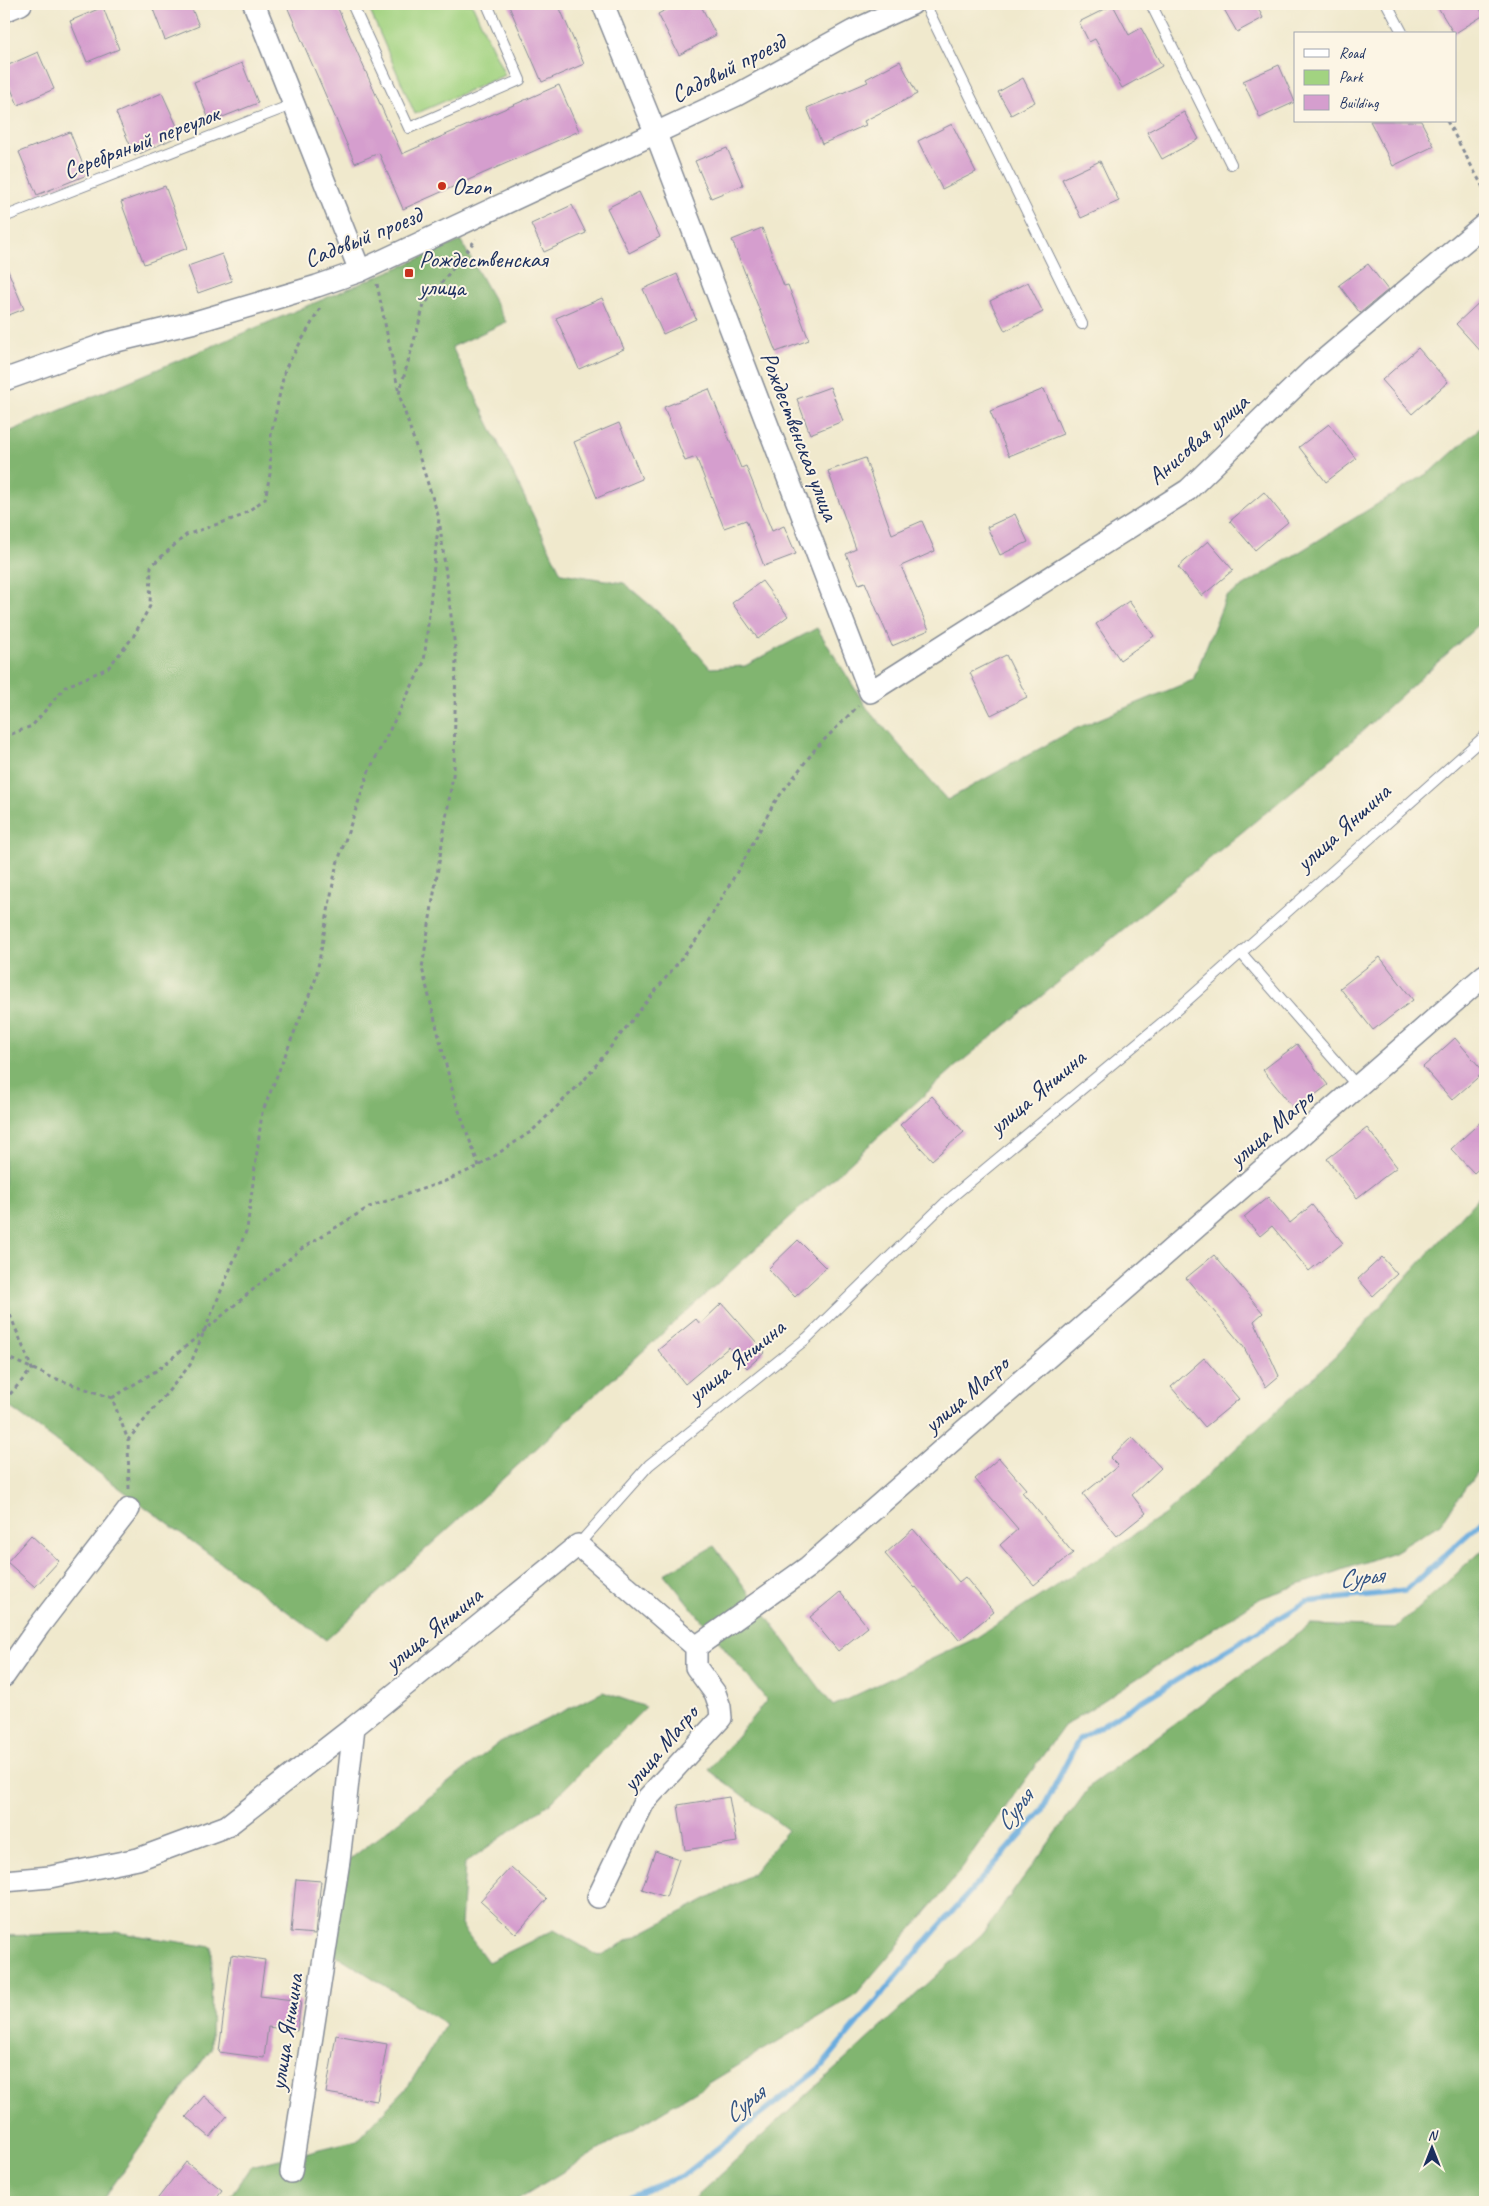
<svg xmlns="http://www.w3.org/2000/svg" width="1489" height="2206" font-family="Caveat,sans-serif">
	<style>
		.green { fill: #a2d381; stroke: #5e8170 }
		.forest { fill: #81b56f; stroke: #4e7266 }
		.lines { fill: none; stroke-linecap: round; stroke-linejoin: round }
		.stream { stroke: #69acde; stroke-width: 5.5 }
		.building { fill: #d59ece }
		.service-casing { stroke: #868c96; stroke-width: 12 }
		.minor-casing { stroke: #868c96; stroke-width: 24 }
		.path { stroke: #868c96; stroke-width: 3; stroke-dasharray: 4 4; stroke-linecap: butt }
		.service { stroke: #fff; stroke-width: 10 }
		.minor { stroke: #fff; stroke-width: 21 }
		.poi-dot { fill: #c8321e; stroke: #fcf5e5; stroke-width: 2 }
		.labels { text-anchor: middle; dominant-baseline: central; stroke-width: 4; stroke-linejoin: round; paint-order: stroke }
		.street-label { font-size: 24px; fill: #1b2f5e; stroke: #fcf5e5 }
		.poi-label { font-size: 24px; fill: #1b2f5e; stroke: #fcf5e5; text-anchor: start }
		.water-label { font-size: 25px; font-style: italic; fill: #325484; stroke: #fcf5e5 }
	</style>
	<rect width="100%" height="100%" fill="#fcf5e5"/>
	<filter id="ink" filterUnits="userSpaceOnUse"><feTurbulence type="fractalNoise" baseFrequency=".02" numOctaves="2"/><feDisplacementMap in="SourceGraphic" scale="10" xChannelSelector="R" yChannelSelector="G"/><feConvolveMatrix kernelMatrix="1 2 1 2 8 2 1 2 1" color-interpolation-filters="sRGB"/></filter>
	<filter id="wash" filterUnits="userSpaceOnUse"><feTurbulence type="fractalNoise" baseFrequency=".0096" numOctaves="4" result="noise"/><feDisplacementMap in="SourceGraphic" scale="20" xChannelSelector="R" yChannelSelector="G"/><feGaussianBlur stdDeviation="1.12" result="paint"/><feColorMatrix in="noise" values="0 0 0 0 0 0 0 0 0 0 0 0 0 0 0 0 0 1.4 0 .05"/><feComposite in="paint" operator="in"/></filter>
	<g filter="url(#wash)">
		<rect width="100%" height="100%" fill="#f0e9cd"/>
		<path class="green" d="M367,4H472L505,75L415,114Z"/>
		<path class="forest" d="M461,241L506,322L452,347L561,573L624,583L671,623L710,668L745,666L817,628L867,708L947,800L1075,729L1193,680L1226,597L1433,470L1485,423V619L1335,756L956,1066L326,1640L4,1403V434Z
			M1485,1190V1460L1440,1524L1394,1552L1261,1598L1064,1726L951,1883L856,1994L513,2202H226L251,2166L357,2140L409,2085L446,2024L330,1951L349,1860L500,1742L603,1692L646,1707L550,1803L465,1863L461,1925L488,1962L554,1930L599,1956L751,1875L788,1830L709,1770L767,1700L664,1574L714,1546L833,1706L976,1638L1164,1515L1336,1356Z
			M1485,1548V2202H690L982,1934L1092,1784L1310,1625L1396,1628Z
			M115,1932L212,1947L211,2049L101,2202H4V1936Z"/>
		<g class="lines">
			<path class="stream" d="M615,2202L682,2176L820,2068L935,1931L1041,1812L1079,1739L1306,1602L1405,1591L1485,1519"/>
		</g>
		<g id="blocks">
			<path class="building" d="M151,4H190L199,26L165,40Z
				M286,4H336L402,154L559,85L579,131L403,209L379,153L355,163Z
				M508,4H558L584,64L542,82Z
				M677,4H700L716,35L679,55L658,14Z
				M1221,4H1256L1263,18L1237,32Z
				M1436,4H1477L1484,15L1454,34Z
				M1113,5L1129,35L1141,28L1162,66L1122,88L1095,39L1089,42L1079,22Z
				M103,7L119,49L87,62L70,21Z
				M38,52L54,89L18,105L4,73V67Z
				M900,61L917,94L864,121L866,125L822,144L807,108L868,82L866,79Z
				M242,63L258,103L210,122L194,82Z
				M1279,65L1295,102L1260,118L1243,81Z
				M1023,78L1035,102L1011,115L998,92Z
				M162,93L181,135L135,156L116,113Z
				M1184,112L1199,139L1162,159L1147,132Z
				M1370,121H1421L1434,146L1393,166Z
				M952,124L976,172L942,189L918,141Z
				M70,132L87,175L37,195L19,152Z
				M727,148L743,185L711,198L695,161Z
				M1100,161L1119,201L1081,218L1062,179Z
				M165,186L188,248L144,264L121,202Z
				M639,192L660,237L629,253L607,208Z
				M572,205L586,233L544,252L531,224Z
				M762,228L784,286L788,285L809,340L776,352L732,240Z
				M222,254L232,281L198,293L188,266Z
				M4,261L24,309L4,317Z
				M1368,264L1388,290L1360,313L1339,285Z
				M677,274L696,319L663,334L643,289Z
				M1028,282L1043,312L1005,331L990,301Z
				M1485,297V356L1456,324Z
				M602,298L624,349L579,369L556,318Z
				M1418,348L1448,382L1412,414L1382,380Z
				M830,387L843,421L810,434L797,399Z
				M709,389L741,468L746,466L772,531L784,526L796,554L764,566L746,520L724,528L696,457L685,461L664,407Z
				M1044,389L1063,434L1009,456L990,411Z
				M619,423L642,479L597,498L574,442Z
				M1329,424L1356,459L1326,482L1299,447Z
				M865,458L892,534L922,521L935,551L901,566L929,630L892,646L865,582L859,584L846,554L856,549L828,471Z
				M1264,492L1288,522L1255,550L1230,521Z
				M1015,514L1028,542L1000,555L987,527Z
				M1208,541L1233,570L1202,596L1178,567Z
				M762,581L788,616L758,639L732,603Z
				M1129,601L1154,636L1120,660L1096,624Z
				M1006,655L1027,697L991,715L970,673Z
				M1380,957L1413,1000L1373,1030L1340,988Z
				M1455,1038L1484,1072L1452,1100L1423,1067Z
				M1297,1044L1328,1085L1295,1110L1263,1070Z
				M932,1096L964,1132L932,1160L900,1125Z
				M1485,1118V1163L1474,1173L1451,1149Z
				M1367,1128L1397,1167L1357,1198L1327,1159Z
				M1268,1197L1290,1223L1312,1205L1343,1243L1309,1271L1272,1226L1260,1236L1244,1217Z
				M798,1240L826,1268L795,1297L768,1269Z
				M1214,1255L1263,1313L1254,1321L1279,1376L1266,1387L1243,1346L1186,1278Z
				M1382,1257L1397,1274L1373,1296L1358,1279Z
				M722,1303L765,1352L747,1368L729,1347L685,1384L658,1350L696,1319L700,1324Z
				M1204,1358L1239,1399L1205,1427L1171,1387Z
				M1132,1437L1161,1468L1132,1495L1146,1513L1117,1536L1083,1494L1118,1466L1110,1458Z
				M999,1458L1026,1489L1022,1492L1073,1553L1034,1585L1000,1545L1018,1529L975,1479Z
				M913,1529L959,1582L965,1577L994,1612L959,1640L916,1587L915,1588L885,1554Z
				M31,1535L59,1561L35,1587L7,1562Z
				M840,1592L868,1627L838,1651L810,1617Z
				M729,1797L737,1842L685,1850L678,1805Z
				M655,1851L679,1859L666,1897L642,1889Z
				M511,1867L547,1899L516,1934L480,1901Z
				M296,1879L321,1881L315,1934L291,1932Z
				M231,1955L265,1960L260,1996L301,2001L297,2031L268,2027L264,2058L219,2052Z
				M336,2035L387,2044L377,2101L326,2093Z
				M204,2096L227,2116L210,2137L186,2117Z
				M186,2162L222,2190L213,2202H155Z"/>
		</g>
	</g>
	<g filter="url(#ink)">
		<use href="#blocks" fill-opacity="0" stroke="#868c96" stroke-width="1"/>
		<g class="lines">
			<defs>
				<path id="service" d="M352,4L409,128L520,80L487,4
					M925,4L1082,324
					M1151,4L1231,164
					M1387,4L1403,34
					M4,217L294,104
					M1241,953L1358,1087
					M578,1545L649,1465L807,1338L948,1200L1164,1021L1485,736"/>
				<path id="minor" d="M254,4L360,271
					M603,4L656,134L870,692L1188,490L1311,371L1485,224
					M4,11L21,4
					M4,380L108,343L195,322L317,286L360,271L735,96L853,31L912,4
					M4,1676L39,1626L129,1509
					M4,1881L50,1877L138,1859L227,1826L354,1727
					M598,1897L644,1802L721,1718L720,1707L715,1693L696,1667V1647L808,1567L1485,975
					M291,2172L339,1861L354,1727L578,1545L696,1647"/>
			</defs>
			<use href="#service" class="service-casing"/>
			<use href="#minor" class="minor-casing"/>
			<path class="path" d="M1447,121L1485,191
				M377,284L399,393
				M440,526L456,656L454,769L422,968L454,1097L479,1166
				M4,737L32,726L65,687L108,668L133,637L150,606L151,566L186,535L241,516L265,499L270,474L271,435L285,369L321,307
				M4,1300L32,1369L4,1401
				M4,1356L51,1377L112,1398L128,1440
				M112,1398L159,1369L301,1249L369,1207L443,1182L479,1166L532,1131L585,1079L700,935L744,860L774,803L816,748L858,706
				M129,1489L128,1440L190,1365L247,1229L262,1113L316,978L336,867L369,771L424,662L439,518L399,394L424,305L476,239"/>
			<use href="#service" class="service"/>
			<use href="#minor" class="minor"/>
		</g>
	</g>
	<g class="poi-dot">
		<circle cx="442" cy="186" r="5"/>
		<rect x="404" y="268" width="10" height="10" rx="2.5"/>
	</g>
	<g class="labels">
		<g class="street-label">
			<text transform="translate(728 68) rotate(-27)">Садовый проезд</text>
			<text transform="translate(141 142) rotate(-21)">Серебряный переулок</text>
			<text transform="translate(363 237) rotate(-22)">Садовый проезд</text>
			<text transform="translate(800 436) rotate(69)">Рождественская улица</text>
			<text transform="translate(1198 439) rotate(-41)">Анисовая улица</text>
			<text transform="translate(1343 827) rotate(-42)">улица Яншина</text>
			<text transform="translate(1037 1092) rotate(-40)">улица Яншина</text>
			<text transform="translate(1271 1128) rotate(-41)">улица Магро</text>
			<text transform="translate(736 1361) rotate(-39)">улица Яншина</text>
			<text transform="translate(966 1394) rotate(-41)">улица Магро</text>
			<text transform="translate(433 1629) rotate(-39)">улица Яншина</text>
			<text transform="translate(660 1748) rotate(-50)">улица Магро</text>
			<text transform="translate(286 2032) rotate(-81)">улица Яншина</text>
		</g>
		<g class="poi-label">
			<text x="452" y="186">Ozon</text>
			<text x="419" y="259">Рождественская<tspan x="419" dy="28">улица</tspan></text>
		</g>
		<g class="water-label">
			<text transform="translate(1361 1577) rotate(-6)">Сурья</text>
			<text transform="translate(1014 1810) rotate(-52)">Сурья</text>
			<text transform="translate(744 2104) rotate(-38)">Сурья</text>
		</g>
	</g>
	<rect width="1489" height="2206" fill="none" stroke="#fcf5e5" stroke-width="20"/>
	<rect x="1294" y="32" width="162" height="90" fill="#fcf5e5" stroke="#a2a6af"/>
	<rect x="1304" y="49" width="25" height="8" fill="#ffffff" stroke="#a2a6af"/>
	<text x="1339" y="58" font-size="15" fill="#1b2f5e">Road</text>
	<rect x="1304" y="70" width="25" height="15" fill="#a2d381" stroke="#a2a6af"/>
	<text x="1339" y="82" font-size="15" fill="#1b2f5e">Park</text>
	<rect x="1304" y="95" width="25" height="15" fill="#d59ece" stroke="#a2a6af"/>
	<text x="1339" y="108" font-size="15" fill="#1b2f5e">Building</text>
	<g transform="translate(1432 2148)" stroke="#fcf5e5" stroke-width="4" paint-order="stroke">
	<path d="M0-4L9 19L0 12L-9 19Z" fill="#1b2f5e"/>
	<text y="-8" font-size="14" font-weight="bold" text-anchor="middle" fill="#1b2f5e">N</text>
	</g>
</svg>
